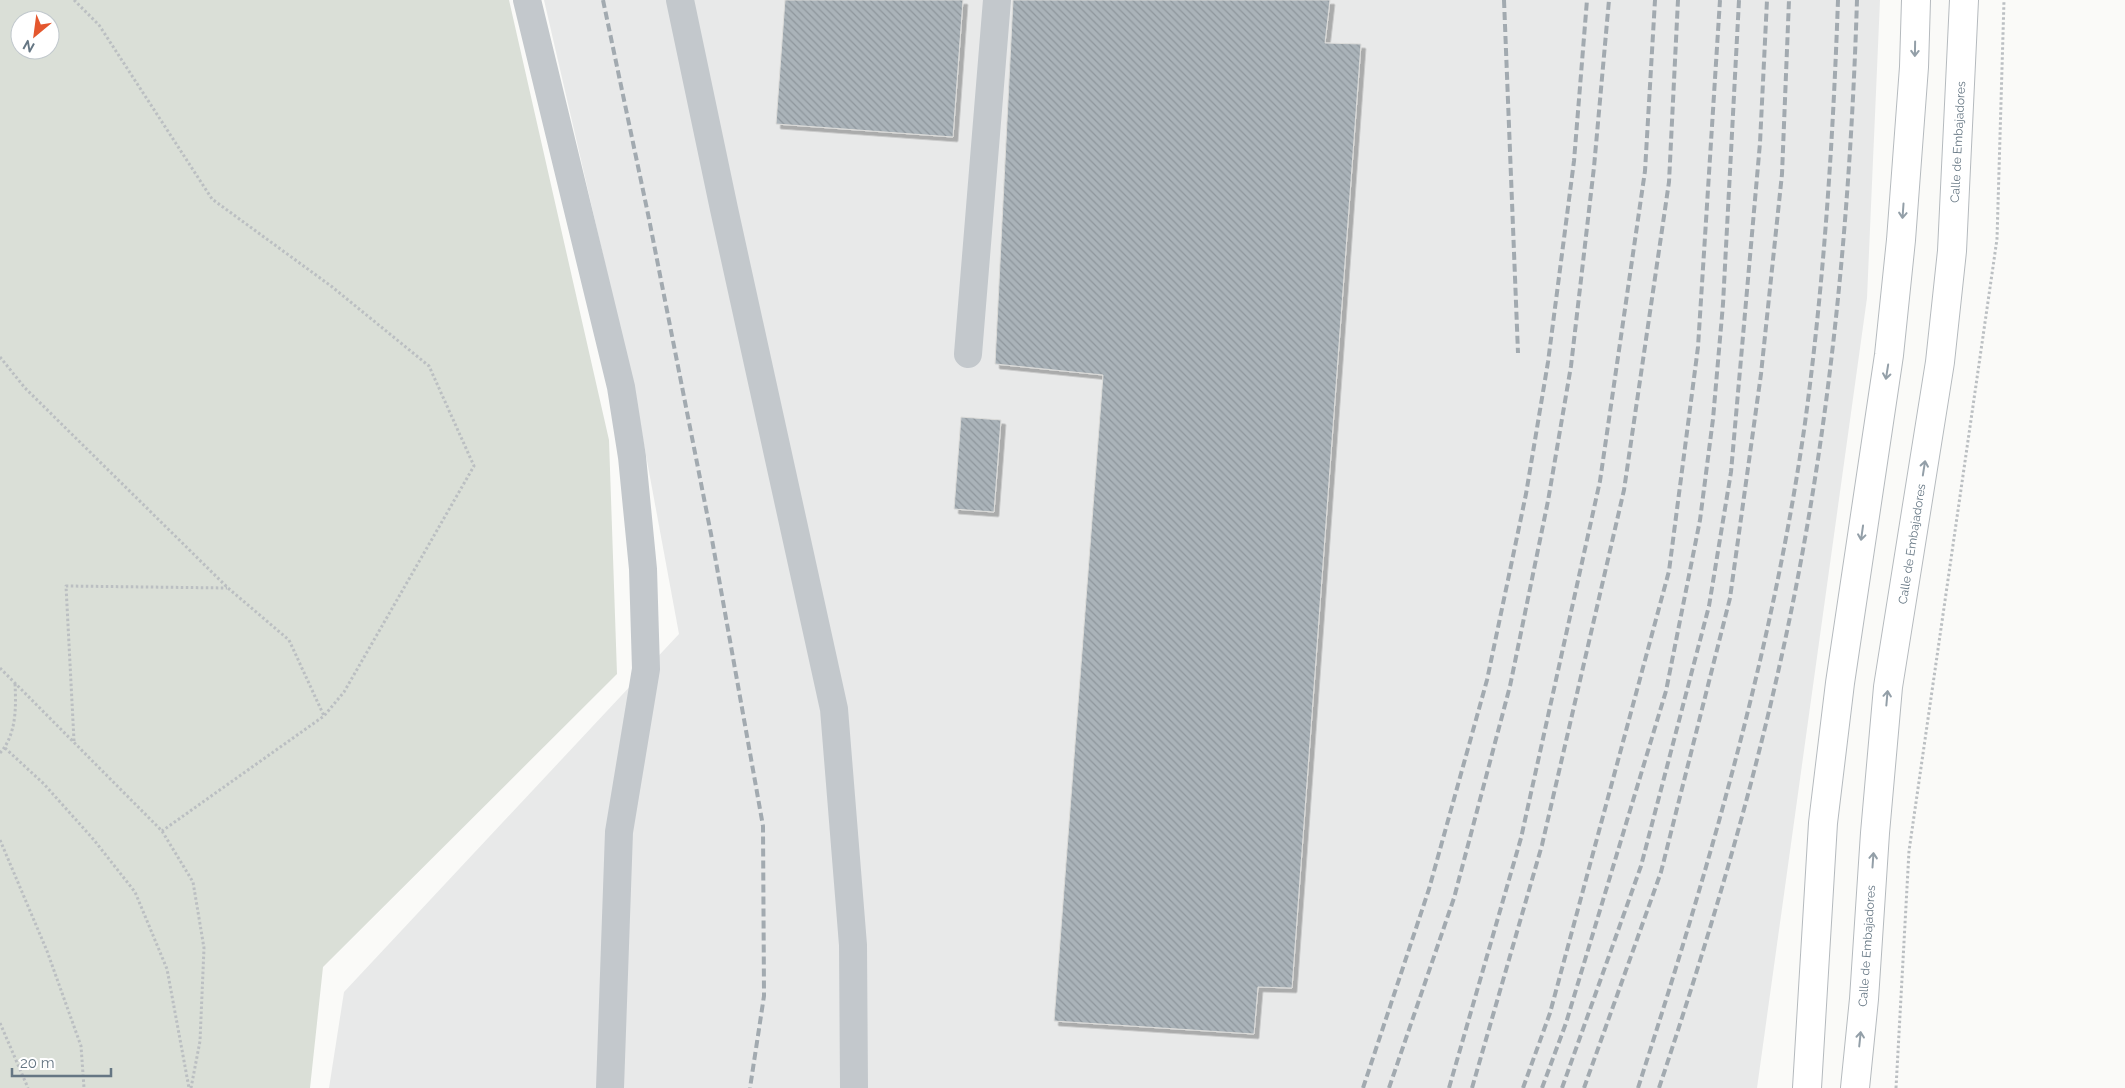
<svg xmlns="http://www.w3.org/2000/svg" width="2125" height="1088" font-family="Raleway,sans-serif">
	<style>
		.built { fill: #e8e9e9 }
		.park { fill: #dadfd7; fill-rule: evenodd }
		.building { fill: url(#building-back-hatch); stroke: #dcdcda; filter: url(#shadow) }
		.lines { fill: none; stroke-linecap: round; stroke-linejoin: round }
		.major-casing { stroke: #b5babe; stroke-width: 30 }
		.path { stroke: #bbbfc2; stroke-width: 3; stroke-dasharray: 2.5 2.5; stroke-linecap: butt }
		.minor { stroke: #c3c8cc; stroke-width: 28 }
		.major { stroke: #fff; stroke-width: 28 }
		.rail { stroke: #a2aab0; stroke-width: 4; stroke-dasharray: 8 4; stroke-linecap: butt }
		.oneway { stroke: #939fa8 }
		.labels { text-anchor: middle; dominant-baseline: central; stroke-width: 5; stroke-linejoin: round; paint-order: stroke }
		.street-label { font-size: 12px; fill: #657683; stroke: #fff }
	</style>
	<defs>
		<pattern id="building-back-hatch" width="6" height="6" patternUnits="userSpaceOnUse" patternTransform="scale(1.25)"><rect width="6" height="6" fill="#aab3b9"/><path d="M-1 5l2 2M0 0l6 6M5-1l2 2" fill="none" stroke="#8e969c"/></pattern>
		<filter id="shadow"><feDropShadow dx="4.5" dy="4.5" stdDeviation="0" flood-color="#0004"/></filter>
	</defs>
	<rect width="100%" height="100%" fill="#fafaf8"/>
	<path class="built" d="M544,0H1880L1867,298L1757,1088H329L344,992L679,634L633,385Z"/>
	<path class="park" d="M0,0H509L609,440L617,674L323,967L310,1088H0ZM20,20H50V50H20Z"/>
	<path class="building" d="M785,0H963L953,137L776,124Z
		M1013,0H1330L1325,43L1361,44L1292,988L1258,987L1254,1034L1054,1021L1103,375L995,364Z
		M961,417L1001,420L994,512L954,509Z"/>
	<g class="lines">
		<defs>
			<path id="major" d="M1807,1088L1823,823L1840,683L1889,355L1901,240L1914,67L1916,0
				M1855,1088L1864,999L1875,833L1888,687L1940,362L1952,251L1964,0"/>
		</defs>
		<use href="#major" class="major-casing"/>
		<path class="path" d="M74,0L99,25L212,199L331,286L429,366L474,466L344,692L324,716L162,831
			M0,357L25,388L228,588L289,640L324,716
			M0,668L162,831L193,882L204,948L200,1041L191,1088
			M74,741L66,586L227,588
			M5,748L44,784L94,840L135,892L167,969L189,1088
			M0,753C17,734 16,706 15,683
			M0,840L47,951L81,1046L84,1088
			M0,1023L28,1088
			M1896,1088L1909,851L1997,239L2004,0"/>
		<path class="minor" d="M527,0L621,387L632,457L643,569L646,669L619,832L610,1088
			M680,0L724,209L834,709L853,945L854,1088
			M968,354L997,0"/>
		<use href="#major" class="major"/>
		<path class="rail" d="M603,0L648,214L711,534L763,826L764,996L750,1088
			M1504,0L1518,353
			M1363,1088L1429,889L1487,680L1526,494L1548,362L1574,161L1587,0
			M1389,1088L1454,898L1510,686L1548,501L1571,366L1594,167L1609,0
			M1449,1088L1521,838L1600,481L1645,171L1655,0
			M1472,1088L1542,845L1624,490L1669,182L1678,0
			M1523,1088L1550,1013L1669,571L1698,347L1720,0
			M1542,1088L1566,1023L1666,691L1700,520L1713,419L1723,304L1739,0
			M1562,1088L1641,866L1709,606L1731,472L1760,143L1767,0
			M1584,1088L1661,872L1730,598L1761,374L1782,174L1789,0
			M1638,1088C1708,871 1773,649 1805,423C1824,283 1833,141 1838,0
			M1659,1088C1716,917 1767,743 1800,566C1835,379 1851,190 1857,0"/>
	</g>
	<defs><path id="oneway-shaft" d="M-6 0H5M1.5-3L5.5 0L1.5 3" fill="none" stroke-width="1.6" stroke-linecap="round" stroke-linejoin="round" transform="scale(1.25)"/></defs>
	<g class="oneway">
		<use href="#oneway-shaft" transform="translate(1915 49) rotate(91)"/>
		<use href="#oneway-shaft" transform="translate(1903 211) rotate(94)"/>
		<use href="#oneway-shaft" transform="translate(1887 372) rotate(99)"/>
		<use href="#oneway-shaft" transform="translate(1924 468) rotate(-81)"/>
		<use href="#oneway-shaft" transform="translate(1862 533) rotate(98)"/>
		<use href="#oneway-shaft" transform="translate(1887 698) rotate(-85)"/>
		<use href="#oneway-shaft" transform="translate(1873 860) rotate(-86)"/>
		<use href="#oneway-shaft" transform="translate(1860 1039) rotate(-84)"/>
	</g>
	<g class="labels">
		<g class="street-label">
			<text transform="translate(1958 142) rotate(-87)">Calle de Embajadores</text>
			<text transform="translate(1912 544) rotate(-81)">Calle de Embajadores</text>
			<text transform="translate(1867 946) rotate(-86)">Calle de Embajadores</text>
		</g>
	</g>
	<g transform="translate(35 35) rotate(209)"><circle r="24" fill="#ffffff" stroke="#c1c8cd"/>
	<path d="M0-4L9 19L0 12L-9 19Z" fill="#e4572e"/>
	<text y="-8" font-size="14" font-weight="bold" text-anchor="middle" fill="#657683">N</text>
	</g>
	<path d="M12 1068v8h99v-8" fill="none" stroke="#657683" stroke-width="2.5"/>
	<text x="20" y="1068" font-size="15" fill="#657683" stroke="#ffffff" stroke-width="4" paint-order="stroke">20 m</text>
</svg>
